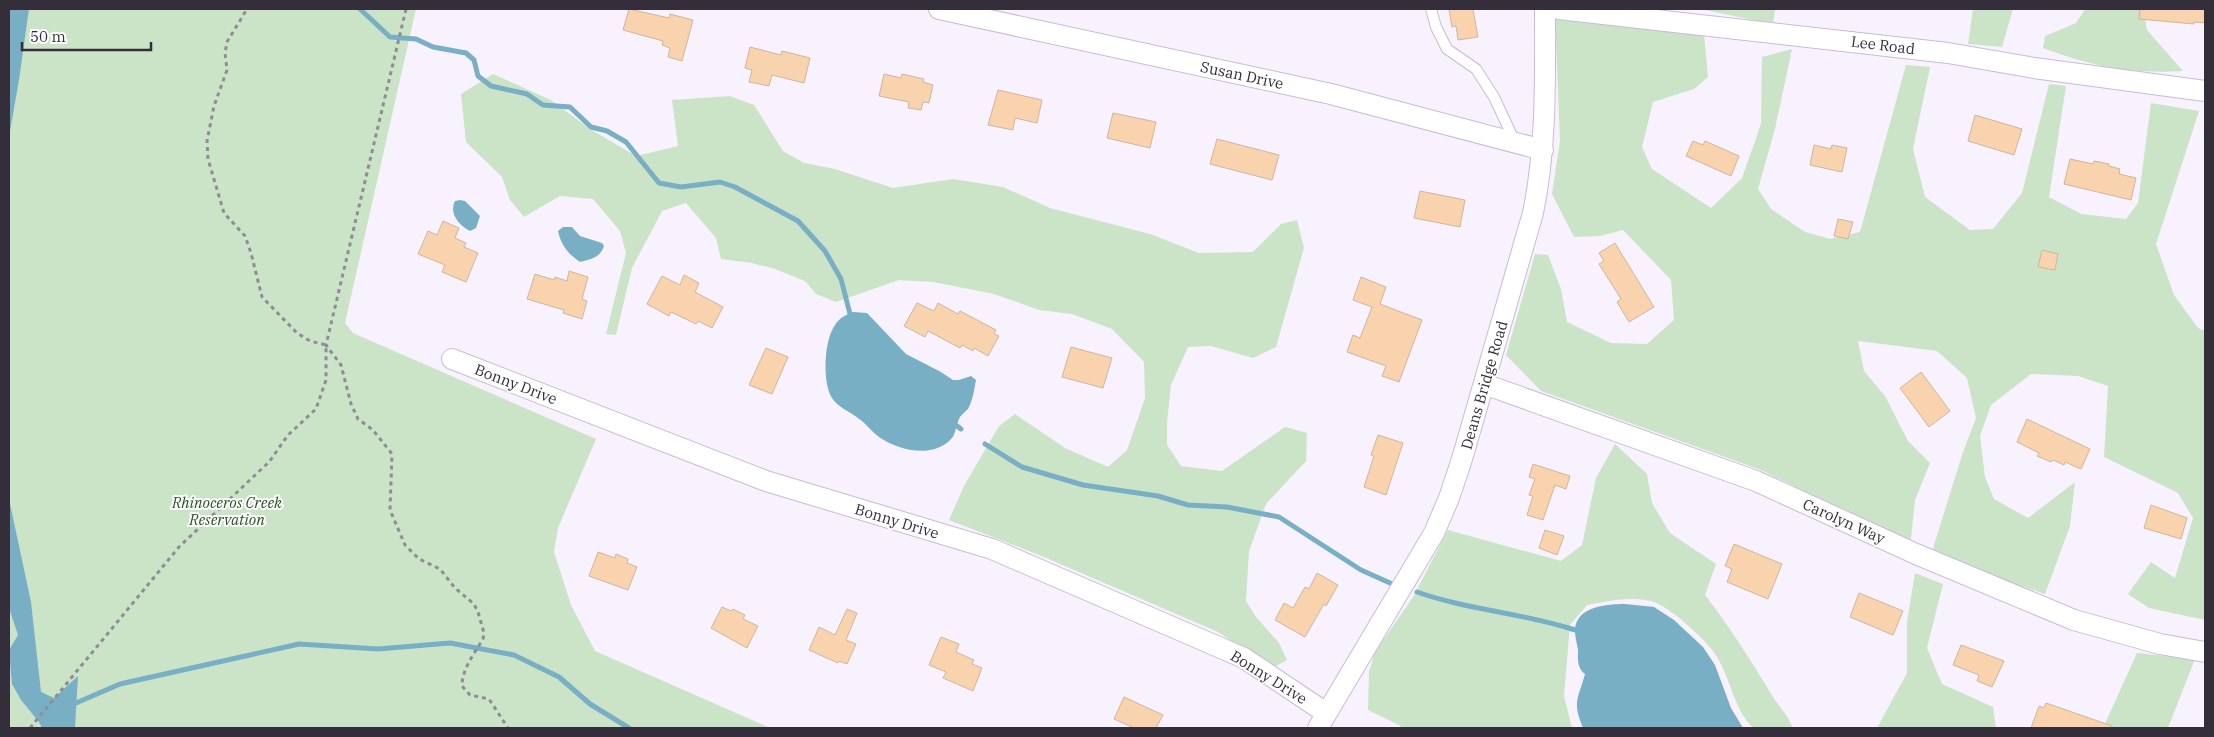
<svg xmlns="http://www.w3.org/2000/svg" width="2214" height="737" font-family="'IBM Plex Serif',serif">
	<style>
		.green { fill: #cbe4c7 }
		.water { fill: #78afc5 }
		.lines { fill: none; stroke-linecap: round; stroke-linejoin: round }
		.stream { stroke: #78afc5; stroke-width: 5 }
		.building { fill: #f9d3ad; stroke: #ceb69e }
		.service-casing { stroke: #c8bbd8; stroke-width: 12 }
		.minor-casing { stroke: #c8bbd8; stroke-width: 22 }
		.path { stroke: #908b97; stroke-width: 3; stroke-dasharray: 4 4; stroke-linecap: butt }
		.service { stroke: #fff; stroke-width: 10 }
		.minor { stroke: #fff; stroke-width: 20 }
		.labels { text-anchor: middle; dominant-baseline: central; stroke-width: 4; stroke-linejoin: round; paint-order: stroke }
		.street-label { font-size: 15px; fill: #332e39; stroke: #fff }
		.park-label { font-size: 15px; font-style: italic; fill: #25531e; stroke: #fff }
	</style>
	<rect width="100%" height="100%" fill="#f7f2fe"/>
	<path class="green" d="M9,9H416L345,323L353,333L362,337L596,439L558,528L554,552L571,605L595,651L770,728H9Z
		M1700,9H1775L1773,24Z
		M1973,9H2013L2002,47L1968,44Z
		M2085,9H2143L2147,30L2183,71C2128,74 2095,67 2043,48L2045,36L2076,23Z
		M1555,16L1704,35L1708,77L1694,89L1653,102L1642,147L1652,169L1711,208L1742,178L1761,124L1762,57L1792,49L1775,129L1758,189L1771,209L1805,232L1830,239L1860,232L1906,65L1930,67L1913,149L1925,197L1970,230L1993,229L2022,193L2049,84L2066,86L2049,197L2081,214L2126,219L2138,203L2151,103L2199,111L2156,244L2174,295L2198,328L2205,331V620L2149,608L2128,594L2151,562L2175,578L2193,518L2178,493L2104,457L2108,386L2078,376L2031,374L1991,405L1980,436L1985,477L1994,499L2028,518L2075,482L2070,526L2045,594L1931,555L1962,455L1976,418L1967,378L1937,351L1858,341L1864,371L1885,396L1908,441L1930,463L1915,500L1910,548L1845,511L1761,470L1541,391L1506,355L1535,254L1548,255L1561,289L1567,322L1611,343L1647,344L1674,320L1671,280L1623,230L1600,236L1574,237L1552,194L1560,141Z
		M493,74L551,100L590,129L636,156L678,146L672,100L730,96L754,105L783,151L804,163L835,169L893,188L953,179L1003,187L1050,208L1150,234L1199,253L1253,252L1281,224L1297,220L1304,248L1276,347L1253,358L1211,346L1188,347L1171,385L1167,423V445L1181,466L1222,471L1285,427L1307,433L1306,461L1266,504L1249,551L1246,601L1256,617L1279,643L1287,660L1272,668L1218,632L1044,557L949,520L964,486L999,426L1015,414L1065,448L1108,467L1127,450L1145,398L1144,362L1112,329L1072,314L1039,310L994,294L933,282L899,280L836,302L816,294L805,281L775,269L752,263L721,259L716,238L686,203L662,211L632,268L616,335L606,334L626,253L620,231L593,199L560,196L524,217L510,200L502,177L466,142L461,94Z
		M1615,444L1647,474L1652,503L1670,533L1716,564L1705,595C1729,626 1750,659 1770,692C1778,706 1786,712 1793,728H1753C1734,709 1731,680 1717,657C1709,642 1668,605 1651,601C1631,596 1607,601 1587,605L1570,625L1564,696L1572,728H1402L1399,725L1368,710L1369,672L1375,652L1413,597L1448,530L1561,561L1582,545L1596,478Z
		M1915,573L1943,584L1927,648L1942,684L1993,707L1996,728H1877L1907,673V622Z
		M2137,653L2195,659L2168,728H2103Z"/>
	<path class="water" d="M9,9H29L19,80L9,137Z
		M460,200L465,201L480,216L476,228L470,231C458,225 449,213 455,201Z
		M563,227H572L580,236L602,243L604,246C600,258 591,259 580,262C568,254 561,245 558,231Z
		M853,312L867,313L906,354L941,372L953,380H959L971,376L976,380C974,390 973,400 968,409C965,412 962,414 960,417C956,424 956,433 952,438C934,459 899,451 879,437C872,432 868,426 862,421C853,413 838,408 832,398C822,383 824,340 835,325C839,318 846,315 853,312Z
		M9,499L31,602L41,692L54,698L78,676L75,728H42L39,722L21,700L12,684L9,650L18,635L9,608Z
		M1625,604L1654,607L1674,620L1703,647L1715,665L1731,708L1743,728H1583C1572,701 1578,700 1585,674C1577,668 1578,660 1578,650C1577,644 1575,637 1575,630C1576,606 1608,604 1625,604Z"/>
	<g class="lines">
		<path class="stream" d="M360,9L390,37L416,39L433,47L466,53L474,60L478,76L491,86L527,94L543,105L570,107L591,127L607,131L626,142L659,183L681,187L720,182L735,187L798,221L825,251L841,279L850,314L854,318
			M952,422L961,429
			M985,444L1022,467L1083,485L1158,496L1188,505L1227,507L1279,517L1361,570L1390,583
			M1417,592C1468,610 1523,613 1575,630
			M76,703L120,684L299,644L378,649L450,643L514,655L559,677L590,704L629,728"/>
	</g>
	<path class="building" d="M629,9L669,18L670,14L693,20L682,61L668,57L670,48L662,45L663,41L623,30Z
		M1449,9H1473L1478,37L1458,40L1456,26L1452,27Z
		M2140,9H2205V23L2194,22V24L2139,19Z
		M750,47L781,55L782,51L810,58L804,83L772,75L769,86L749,82L752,70L745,68Z
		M884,74L901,78L902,74L924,79L923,82L933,85L929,103L923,102L921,110L908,108L909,102L879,96Z
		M998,90L1042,100L1037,123L1015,118L1013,130L988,125Z
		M1113,113L1156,122L1150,148L1107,138Z
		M1975,115L2022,129L2014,155L1968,141Z
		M1217,139L1279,155L1272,180L1210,164Z
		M1693,141L1703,145L1705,141L1739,156L1731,176L1686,156Z
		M1814,145L1831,149L1832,145L1847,148L1842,172L1810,165Z
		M2070,159L2093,164L2094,161L2109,164V166L2120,169L2119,174L2136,178L2131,200L2064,184Z
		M1420,191L1465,200L1460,227L1414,218Z
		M1838,219L1853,222L1848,239L1834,236Z
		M443,221L459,228L455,238L466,243L464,247L478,253L466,282L442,272L445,265L418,254L428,231L437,235Z
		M1615,243L1654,307L1629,322L1617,302L1621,299L1599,264L1604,261L1599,253Z
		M2042,250L2058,254L2055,270L2038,267Z
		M569,271L588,277L582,299L587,301L582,319L563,313L564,310L527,299L535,274L554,280L555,277L567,281Z
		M684,275L699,283L695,292L723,307L712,328L698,321L696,324L671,312L669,316L647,304L662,276L680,285Z
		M1361,277L1386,287L1380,304L1422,320L1399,382L1382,376L1386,366L1347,352L1353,335L1360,338L1372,307L1353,300Z
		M917,303L934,311L938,303L958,314L960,311L996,330L994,334L999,336L988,356L974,348L973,351L962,345L960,348L928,331L925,337L904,326Z
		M1071,347L1112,358L1103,388L1062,377Z
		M766,348L788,357L772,394L749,385Z
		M1921,372L1950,411L1929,427L1900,388Z
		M2027,419L2090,449L2081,469L2065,462L2064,465L2053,460L2051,462L2037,456L2039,453L2017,442Z
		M1378,435L1403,443L1386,495L1364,487L1374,456L1371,455Z
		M1533,464L1570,476L1566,489L1555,485L1543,520L1527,515L1533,496L1529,495L1535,479L1529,477Z
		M2151,505L2187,518L2181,539L2144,528Z
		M1545,530L1564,536L1557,555L1539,548Z
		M1734,544L1782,564L1768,599L1727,582L1732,569L1725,566Z
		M598,552L615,558L616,554L628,559L627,563L637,567L628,590L589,576Z
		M1317,573L1338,585L1326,606L1324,604L1305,637L1275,620L1284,603L1293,608L1305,587L1309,589Z
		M1859,593L1903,611L1893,635L1850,617Z
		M722,607L731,611L733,609L745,615L743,619L758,626L747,648L711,628Z
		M847,609L857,613L846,640L856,644L847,664L839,661L838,663L809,650L819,627L835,635Z
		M941,637L959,644L956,652L974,660L972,664L982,668L973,691L943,678L946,672L929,665Z
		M1961,645L2004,661L1992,687L1977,681L1979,675L1953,665Z
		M1124,697L1163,715L1156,728H1134L1114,719Z
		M2046,703L2112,726V728H2031L2039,706L2044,708Z"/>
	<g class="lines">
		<defs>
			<path id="service" d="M1431,9L1436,27L1447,49L1476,69L1494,97L1515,142"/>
			<path id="minor" d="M939,9L1331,94L1543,150
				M1559,9L1948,53L2034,68L2205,91
				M452,359L766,481L992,549L1244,658L1326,713
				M1484,384L1756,481L1916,554L2074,620L2160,644L2205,652
				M1318,728L1434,533L1449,498L1462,459L1533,213C1547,145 1545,77 1545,9"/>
		</defs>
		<use href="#service" class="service-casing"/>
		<use href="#minor" class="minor-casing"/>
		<path class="path" d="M406,9L326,345L341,365L351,404L358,419L373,430L392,454L390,510L405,545L419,559L440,569L455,588L474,604L478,612L484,633L483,639C474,654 462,669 462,686L470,695L489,699L508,728
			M30,728L179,547L269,462L288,435L316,409L326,380V345L310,341L297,333L262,297L251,253L245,236L224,213L208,159L207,141L214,106L227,70L225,53L227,42L247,9"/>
		<use href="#service" class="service"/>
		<use href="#minor" class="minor"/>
	</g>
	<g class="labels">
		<g class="street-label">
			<text transform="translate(1883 45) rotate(7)">Lee Road</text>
			<text transform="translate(1242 75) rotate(12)">Susan Drive</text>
			<text transform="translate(516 384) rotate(21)">Bonny Drive</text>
			<text transform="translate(1484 385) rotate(-74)">Deans Bridge Road</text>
			<text transform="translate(897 521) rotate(17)">Bonny Drive</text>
			<text transform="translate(1844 521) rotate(24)">Carolyn Way</text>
			<text transform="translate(1269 677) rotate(32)">Bonny Drive</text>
		</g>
		<g class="park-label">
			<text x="227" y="502">Rhinoceros Creek<tspan x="227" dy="17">Reservation</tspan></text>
		</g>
	</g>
	<rect width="2214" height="737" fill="none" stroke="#332e39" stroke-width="20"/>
	<path d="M22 42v8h129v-8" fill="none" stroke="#332e39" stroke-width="2.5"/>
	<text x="30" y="42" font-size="15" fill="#332e39" stroke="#ffffff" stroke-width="4" paint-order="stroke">50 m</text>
</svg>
